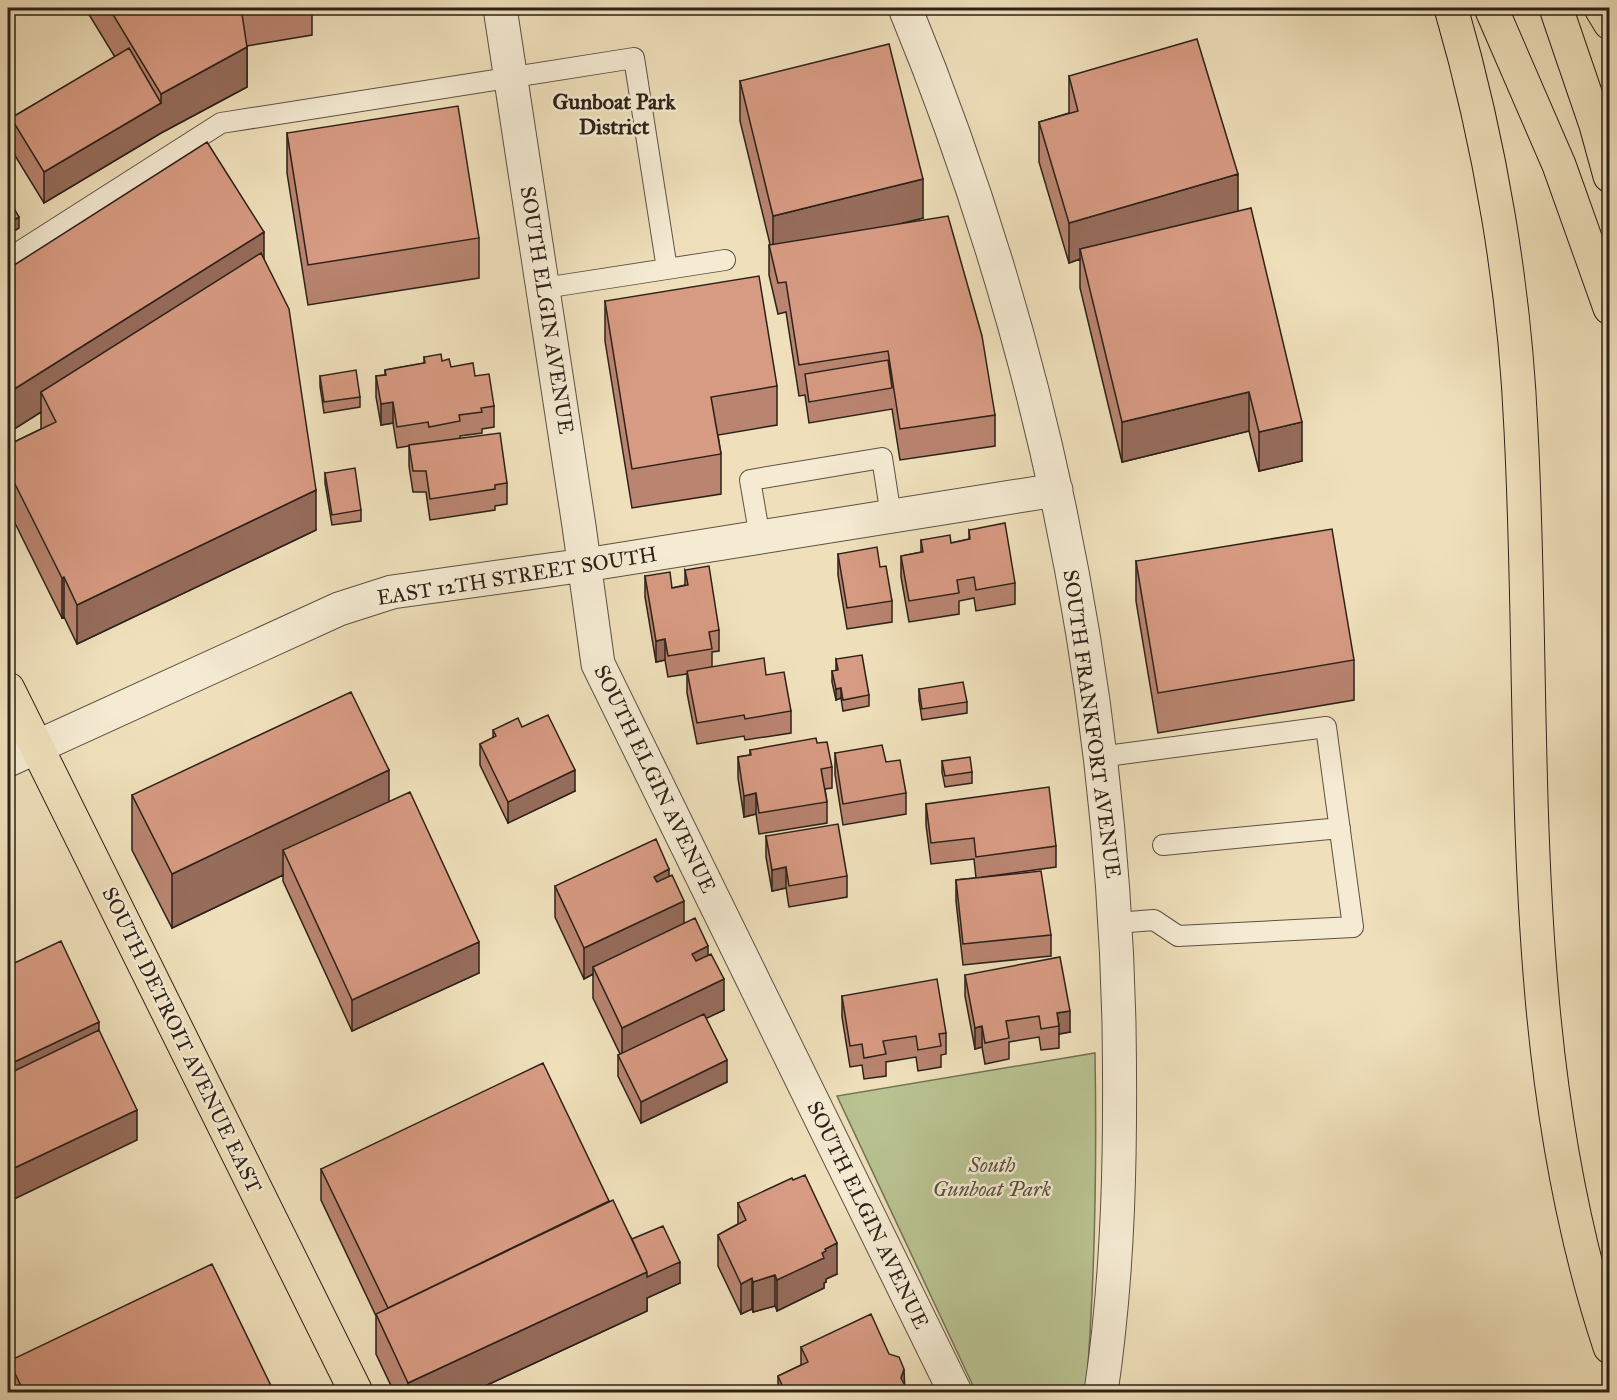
<svg xmlns="http://www.w3.org/2000/svg" width="1617" height="1400" font-family="'IM FELL Great Primer',serif">
	<style>
		.green { fill: #b9c291; stroke: #727255; stroke-width: 1.5 }
		.lines { fill: none; stroke-linecap: round; stroke-linejoin: round }
		.lane-casing { stroke: #5d5142; stroke-width: 22 }
		.street-casing { stroke: #5d5142; stroke-width: 35 }
		.primary-casing { stroke: #2c2119; stroke-width: 35 }
		.highway-casing { stroke: #2c2119; stroke-width: 35 }
		.lane { stroke: #f5ebd3; stroke-width: 20 }
		.street { stroke: #f5ebd3; stroke-width: 33 }
		.primary { stroke: #efe0bb; stroke-width: 33 }
		.highway { stroke: #efe0bb; stroke-width: 33 }
		.wall { fill: #b98470; stroke: #2c2119; stroke-width: 1.5 }
		.shaded-wall { fill: #966c5b; stroke: #2c2119; stroke-width: 1.5 }
		.building { fill: #d79a82; stroke: #2c2119; stroke-width: 1.5 }
		.labels { text-anchor: middle; dominant-baseline: central; stroke-width: 5; stroke-linejoin: round; paint-order: stroke }
		.street-label { font-size: 21px; fill: #2c2119; stroke: #f5ebd3 }
		.park-label { font-size: 21px; font-style: italic; fill: #56513d; stroke: #f5ebd3 }
		.neighbourhood-label { font-size: 22px; font-weight: bold; fill: #2c2119; stroke: #f5ebd3 }
	</style>
	<rect width="100%" height="100%" fill="#efe0bb"/>
	<filter id="stains"><feTurbulence type="fractalNoise" baseFrequency=".00333" numOctaves="4"/><feColorMatrix values="0 0 0 0 .2 0 0 0 0 .09 0 0 0 0 .02 0 0 0 .5 -.17"/></filter>
	<radialGradient id="worn" r=".72"><stop offset=".6" stop-color="#630" stop-opacity="0"/><stop offset="1" stop-color="#630" stop-opacity=".3"/></radialGradient>
	<path class="green" d="M1095,1053C1097,1167 1095,1279 1086,1392H976L837,1096Z"/>
	<g class="lines">
		<defs>
			<path id="lane" d="M8,259L221,123L634,58L667,269
				M544,288L725,260
				M760,538L750,480L882,458L891,516
				M1099,757L1326,727L1353,927L1178,936L1154,920L1116,923
				M1163,845L1340,828"/>
			<path id="street" d="M500,8L579,526L598,664L955,1392
				M905,8C1038,331 1111,674 1119,1024C1121,1147 1119,1271 1101,1392
				M8,760L339,609L392,592L585,565L1056,490"/>
			<path id="primary" d="M8,689L356,1392"/>
			<path id="highway" d="M1451,8C1490,142 1515,289 1521,430C1537,736 1512,1052 1610,1347
				M1491,8L1559,165L1610,308
				M1556,8L1596,125L1610,176
				M1601,8L1610,23"/>
		</defs>
		<use href="#lane" class="lane-casing"/>
		<use href="#street" class="street-casing"/>
		<use href="#primary" class="primary-casing"/>
		<use href="#highway" class="highway-casing"/>
		<use href="#lane" class="lane"/>
		<use href="#street" class="street"/>
		<use href="#primary" class="primary"/>
		<use href="#highway" class="highway"/>
	</g>
	<path class="wall" d="M85,8H312V35L247,46V87L161,133L44,203L11,149V118L115,57Z
		M1069,76L1238,211L1302,461L1259,471L1249,431L1122,462L1080,288V259L1069,263L1039,162V122L1069,113Z
		M740,81L923,218L908,222L995,415V446L900,460L892,409L809,423L805,395L799,396L786,312L778,314L769,275V245L770,244L740,121Z
		M287,133L479,238V278L308,305L287,173Z
		M264,259L316,530L77,644L64,617L62,618L8,509V445L41,429V412L8,433V269Z
		M605,301L777,386V425L718,435L721,454V494L632,508L605,341Z
		M424,357L442,361L451,367L475,376L494,406V427L482,429V433L460,436V438L507,483V504L495,506V510L430,520L426,492H413L409,466V446L397,448L393,423L381,425L376,397V376L385,375V370L424,363Z
		M320,376L360,397V407L324,413L320,386Z
		M325,473L361,510V521L332,525L325,483Z
		M969,530L1015,583V604L976,611L974,598L959,601V614L909,622L901,577V556L921,552V540L951,543L969,539Z
		M838,554L880,567L892,601V622L847,629L838,575Z
		M1136,561L1354,660V700L1158,733L1136,601Z
		M685,570L719,630V651L712,652V667L766,675L791,711V733L745,740L744,736L697,744L687,693V674L668,677L665,660L656,662L645,597V576L672,588L685,585Z
		M836,659L869,695V706L843,711L841,698L836,700L832,682V671H836Z
		M919,689L967,702V713L922,720L919,700Z
		M522,727L575,791L508,823L480,765V744L493,738V730Z
		M750,750L832,767V788L825,789L827,802V823L759,834L756,814L744,817L738,778V757L750,755Z
		M835,753L886,762L906,793V814L843,825L835,774Z
		M942,761L972,772V783L945,787L942,772Z
		M132,795L389,802L479,973L352,1031L283,881V875L172,928L132,850Z
		M926,804L1056,846V867L983,877L1051,935V956L963,965L956,901V880L976,878L974,859L931,864L926,825Z
		M766,836L847,876V897L789,907L786,888L772,891L766,857Z
		M669,876L684,923L708,956L724,1010L706,1018L727,1082L641,1123L618,1076V1055L620,1054L593,998V974L584,979L555,917V886Z
		M965,975L1070,1032L1059,1034V1048L1041,1050L1039,1037L1009,1042V1059L985,1064L982,1047L975,1049L965,996Z
		M842,996L946,1033V1054L941,1055V1067L918,1071L916,1057L886,1062V1076L864,1079L862,1065L850,1067L842,1017Z
		M321,1169L609,1201L632,1239L680,1283L647,1298V1311L472,1392H394L376,1354V1316L321,1200Z
		M738,1203L837,1274L826,1279V1282L824,1283V1288L777,1311L775,1306L753,1312L752,1309L741,1314L718,1266V1235L738,1224Z
		M801,1347L904,1385L905,1392H778V1376L801,1365Z
		M9,1361L274,1392H9Z"/>
	<path class="shaded-wall" d="M247,47V87L161,133L44,203V172L161,103V94Z
		M1238,174V213L1080,249V259L1069,263V223Z
		M923,179V218L773,256V216Z
		M19,217V228L8,235V224Z
		M264,232V272L41,392V412L8,433V393Z
		M1249,392V431L1122,462V422Z
		M393,402V423L381,425V404Z
		M1302,422V461L1259,471V432Z
		M316,490V530L77,644V605Z
		M64,577V617L62,618V578Z
		M665,639V660L656,662V641Z
		M841,688V698L836,700V689Z
		M389,770V824L283,850V875L172,928V874Z
		M575,770V791L508,823V802Z
		M756,793V814L744,817V796Z
		M786,867V888L772,891V870Z
		M669,869V900L654,907V877Z
		M684,901V931L593,967V974L584,979V948Z
		M479,942V973L352,1031V1000Z
		M708,946V977L692,985V954Z
		M724,979V1010L622,1058V1028Z
		M1070,1011V1032L1059,1034V1026L1057,1013Z
		M99,1022V1061L8,1105V1065Z
		M982,1026V1047L975,1049V1028Z
		M727,1060V1082L641,1123V1102Z
		M137,1110V1140L8,1202V1171Z
		M837,1243V1274L826,1279V1282L824,1283V1288L777,1311V1280L822,1253L825,1249Z
		M680,1262V1283L647,1298V1311L472,1392H408V1383L647,1272Z
		M775,1275V1306L753,1312V1282Z
		M752,1278V1309L741,1314V1284Z
		M904,1369L905,1392H893L901,1378Z"/>
	<path class="building" d="M109,8H241L247,47L161,94Z
		M1197,39L1238,174L1069,223L1039,122L1078,111L1069,76Z
		M889,44L923,179L773,216L740,81Z
		M129,48L161,103L44,172L11,118Z
		M458,106L479,238L308,265L287,133Z
		M207,142L264,232L8,393V269Z
		M8,198L19,217L8,224Z
		M1251,208L1302,422L1259,432L1249,392L1122,422L1080,249Z
		M948,216L982,336L995,415L900,429L888,351L799,365L786,282L778,283L769,245Z
		M261,253L289,309L316,490L77,605L64,577L62,578L8,470V445L56,422L41,392Z
		M759,276L777,386L711,397L721,454L632,469L605,301Z
		M441,354L442,361L449,359L451,367L473,363L475,376L489,374L494,406L481,408L482,412L459,415L460,421L429,427L428,422L397,427L393,402L381,404L376,376L386,375L385,370L425,363L424,357Z
		M888,360L892,388L809,402L805,374Z
		M356,370L360,397L324,402L320,376Z
		M500,433L507,483L495,485V489L430,499L426,471H413L409,445Z
		M355,468L361,510L332,515L325,473Z
		M1005,523L1015,583L976,590L974,577L957,580L959,593L909,601L901,556L923,552L921,540L950,535L951,543L970,539L969,530Z
		M1332,529L1354,660L1158,693L1136,561Z
		M877,547L880,567L886,566L892,601L847,608L838,554Z
		M709,566L719,630L709,632L712,649L668,656L665,639L656,641L645,576L670,572L672,588L688,585L685,570Z
		M862,655L869,695L843,700L841,688L836,689L832,671L838,670L836,659Z
		M764,658L766,675L784,672L791,711L745,719L744,715L697,723L687,671Z
		M963,682L967,702L922,709L919,689Z
		M351,692L389,770L172,874L132,795Z
		M548,715L575,770L508,802L480,744L496,736L493,730L518,718L522,727Z
		M816,738L817,743L827,742L832,767L821,769L827,802L759,813L756,793L744,796L738,757L751,755L750,750Z
		M882,745L886,762L900,760L906,793L843,804L835,753Z
		M970,757L972,772L945,776L942,761Z
		M1049,787L1056,846L976,857L974,838L931,843L926,804Z
		M410,792L479,942L352,1000L283,850Z
		M838,824L847,876L789,886L786,867L772,870L766,836Z
		M656,839L669,869L654,877L657,882L672,875L684,901L584,948L555,886Z
		M1041,871L1051,935L963,944L956,880Z
		M695,918L708,946L692,954L696,961L711,954L724,979L622,1028L593,967Z
		M61,941L99,1022L8,1065V966Z
		M1060,957L1070,1011L1057,1013L1059,1026L1041,1029L1039,1016L1006,1021L1009,1038L985,1043L982,1026L975,1028L965,975Z
		M937,979L946,1033L939,1034L941,1046L918,1050L916,1036L883,1041L886,1054L864,1058L862,1044L850,1046L842,996Z
		M704,1014L727,1060L641,1102L618,1055Z
		M99,1030L137,1110L8,1171V1074Z
		M543,1063L609,1201L388,1308L321,1169Z
		M805,1175L837,1243L825,1249L826,1251L822,1253L824,1258L777,1280L775,1275L753,1282L752,1278L741,1284L718,1235L746,1220L738,1203L792,1178L793,1180Z
		M613,1200L647,1272L408,1383L376,1314Z
		M663,1226L680,1262L647,1277V1272L632,1239Z
		M212,1264L274,1392H24L9,1361Z
		M871,1314L889,1354L899,1357L904,1369L901,1378L905,1386L893,1392H785L778,1376L808,1362L801,1347Z"/>
	<g class="labels">
		<g class="street-label">
			<text transform="translate(547 310) rotate(81)">SOUTH ELGIN AVENUE</text>
			<text transform="translate(517 576) rotate(-9)">EAST 12TH STREET SOUTH</text>
			<text transform="translate(1092 724) rotate(82)">SOUTH FRANKFORT AVENUE</text>
			<text transform="translate(655 779) rotate(64)">SOUTH ELGIN AVENUE</text>
			<text transform="translate(182 1040) rotate(64)">SOUTH DETROIT AVENUE EAST</text>
			<text transform="translate(868 1215) rotate(64)">SOUTH ELGIN AVENUE</text>
		</g>
		<g class="park-label">
			<text x="992" y="1165">South<tspan x="992" dy="24">Gunboat Park</tspan></text>
		</g>
		<g class="neighbourhood-label">
			<text x="614" y="101">Gunboat Park<tspan x="614" dy="25">District</tspan></text>
		</g>
	</g>
	<rect width="1617" height="1400" fill="none" stroke="#efe0bb" stroke-width="30"/>
	<rect x="9" y="9" width="1599" height="1382" fill="none" stroke="#2c2119" stroke-width="3"/>
	<rect x="15" y="15" width="1587" height="1370" fill="none" stroke="#2c2119" stroke-width="1.5"/>
	<rect width="100%" height="100%" filter="url(#stains)"/>
	<rect width="100%" height="100%" fill="url(#worn)"/>
</svg>
